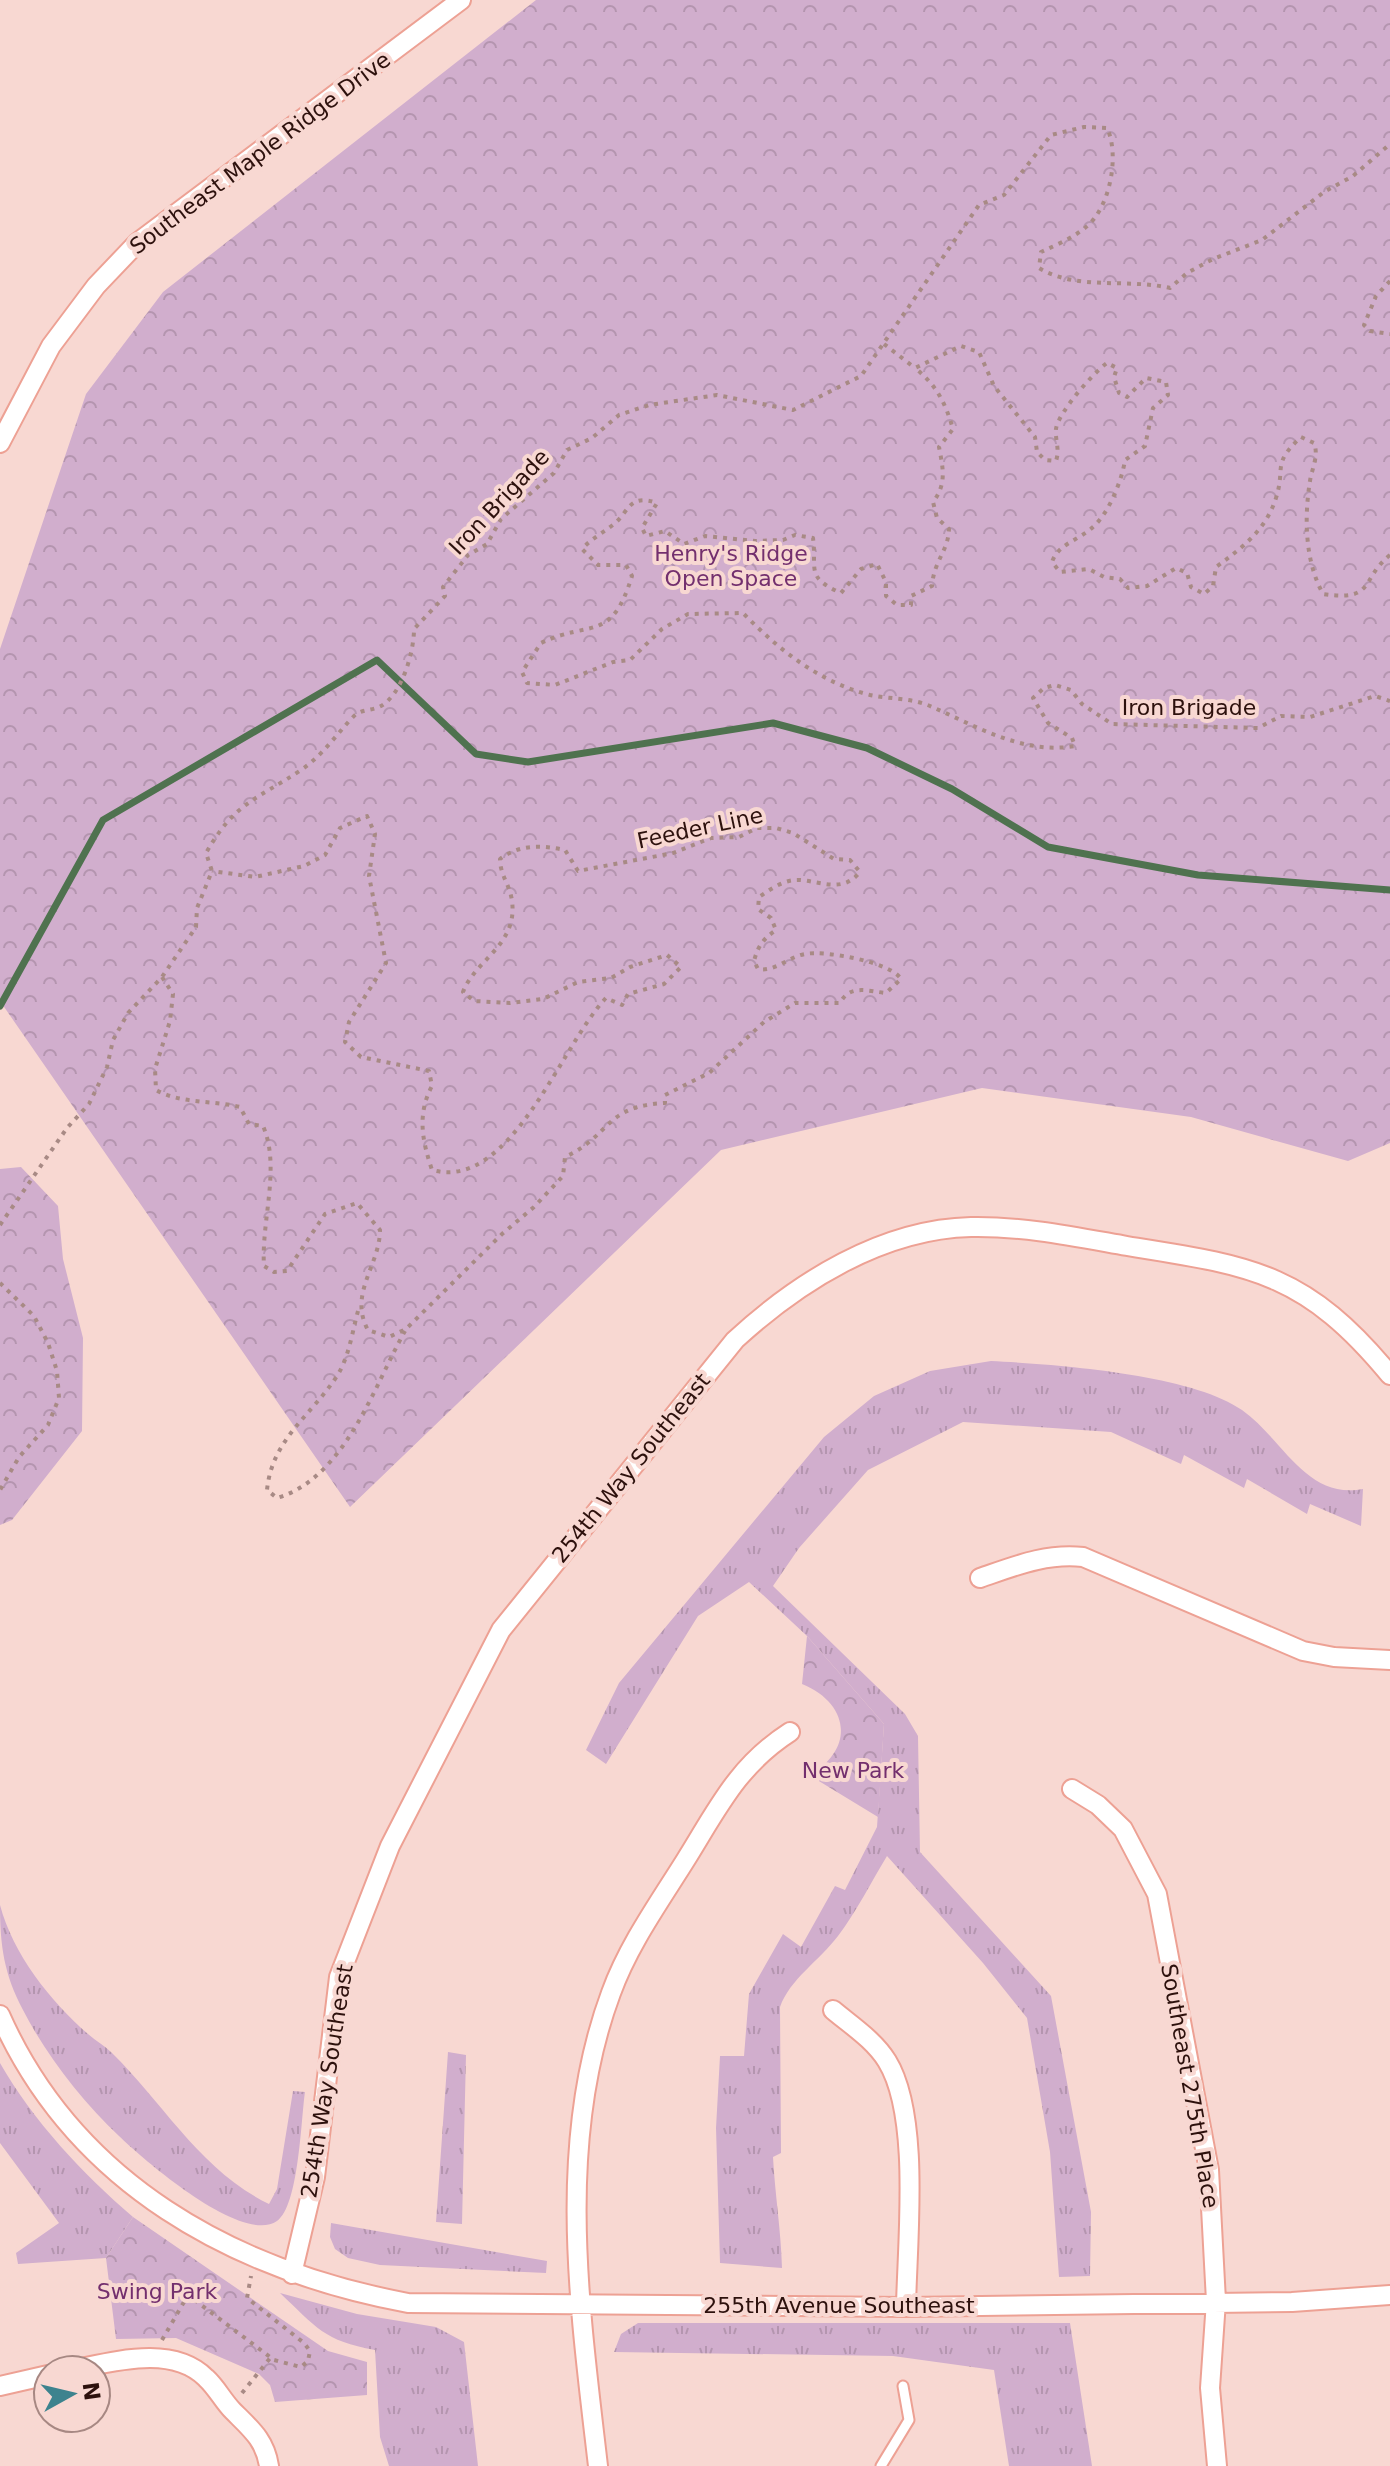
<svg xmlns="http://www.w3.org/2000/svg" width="1390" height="2466" font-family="'DejaVu Sans',sans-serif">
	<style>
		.grass { fill: url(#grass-tufts) }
		.park { fill: url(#park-crowns) }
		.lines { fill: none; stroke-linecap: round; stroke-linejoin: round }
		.stream { stroke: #4f724f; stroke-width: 7 }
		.lane-casing { stroke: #eda194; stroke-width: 13 }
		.street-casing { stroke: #eda194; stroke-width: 22 }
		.path { stroke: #a88a85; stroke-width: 4; stroke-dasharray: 4 6; stroke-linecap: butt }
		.lane { stroke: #fff; stroke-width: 9 }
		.street { stroke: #fff; stroke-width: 18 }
		.labels { text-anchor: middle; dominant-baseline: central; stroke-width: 8; stroke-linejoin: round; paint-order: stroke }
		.street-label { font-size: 22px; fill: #2d110d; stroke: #f8d8d2 }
		.park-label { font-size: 22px; fill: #732f6e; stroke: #f8d8d2 }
	</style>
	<defs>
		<pattern id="grass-tufts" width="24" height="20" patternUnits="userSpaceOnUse" patternTransform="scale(2)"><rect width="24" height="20" fill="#d1aecd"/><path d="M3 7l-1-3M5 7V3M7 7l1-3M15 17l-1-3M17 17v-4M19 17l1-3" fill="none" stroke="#b495af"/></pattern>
		<pattern id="park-crowns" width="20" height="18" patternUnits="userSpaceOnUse" patternTransform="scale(2)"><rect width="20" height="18" fill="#d1aecd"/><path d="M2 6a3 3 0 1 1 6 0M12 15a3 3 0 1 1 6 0" fill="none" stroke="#b495af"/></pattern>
	</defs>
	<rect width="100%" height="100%" fill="#f8d8d2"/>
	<path class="grass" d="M991,1361C1053,1364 1192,1374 1242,1410C1283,1439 1306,1500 1363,1489L1361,1526L1310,1504L1307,1514L1247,1479L1244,1488L1184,1455L1181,1464L1111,1432L963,1422L868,1470L799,1548L773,1586L905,1714L918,1736L920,1852L1051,1996L1091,2212L1090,2276L1059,2277L1050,2152L1027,2018L983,1963L887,1856C871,1882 857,1911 838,1936C819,1961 790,1979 780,2007L781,2153L773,2157C775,2195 781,2230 782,2268L720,2263L716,2128L720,2056H744L749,1994L783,1934L801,1947L835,1886L845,1890L877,1827L884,1724L807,1636L749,1582L698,1616L606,1764L586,1750L619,1683L824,1437L874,1396L930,1371Z
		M0,1905C13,1954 50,2001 88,2034C96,2041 105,2046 112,2053C164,2104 201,2171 269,2204L277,2189L293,2091L305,2092C301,2118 299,2206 277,2221C242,2245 145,2161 119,2136C82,2101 46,2055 23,2010C4,1974 0,1946 0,1905Z
		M448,2052L466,2055L462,2224L436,2222Z
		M0,2063C33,2121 83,2174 133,2217L106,2258L18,2264L16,2253L59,2223L0,2143Z
		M331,2223L547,2261L546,2273L380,2265L348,2258L335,2249L330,2237Z
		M280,2293L357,2314L436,2327L464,2342L478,2466H389L380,2437L375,2350C324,2341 316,2327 280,2293Z
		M638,2323H1070L1092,2466H1009L994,2370L893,2356L614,2352L621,2334Z"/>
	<path class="park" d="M536,0H1390V1143L1348,1161L1191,1117L982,1088L721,1150L350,1507L0,1001V649L86,394L163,292Z
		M21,1167L58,1206L63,1259L83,1338L82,1431L12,1520L0,1525V1169Z
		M807,1636L884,1724L878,1817L809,1775C856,1749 849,1703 802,1684Z
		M133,2217L328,2351L367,2362V2395L275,2402L270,2385L259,2374L176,2338L116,2339L106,2258Z"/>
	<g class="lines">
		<path class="stream" d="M0,1006L103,820L377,660L476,754L528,762L773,723L867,748L952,789L1048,847L1198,875L1390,890"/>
		<defs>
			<path id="lane" d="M881,2466L909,2420L903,2386"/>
			<path id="street" d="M0,443L51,346L96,286L137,243L461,0
				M980,1578C1015,1566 1046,1553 1083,1557L1303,1651L1334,1657L1390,1660
				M1072,1789L1098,1805L1123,1829L1157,1894L1209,2170L1216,2301L1210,2388L1217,2466
				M833,2010C852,2026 874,2040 887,2061C921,2116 907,2243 906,2307
				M0,2015C75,2184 233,2270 408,2303L906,2307L1292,2302L1390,2295
				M292,2274L315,2177L339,1977L390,1846L501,1630L735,1340C798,1282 882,1229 971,1227C1024,1226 1076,1237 1127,1246C1252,1266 1305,1272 1390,1375
				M71,2370C113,2362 172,2344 206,2378C217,2388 223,2401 233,2411C251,2429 265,2440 269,2466
				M0,2386L48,2375
				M598,2466C580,2311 555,2143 611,1993C628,1946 658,1904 685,1861C717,1810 737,1766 790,1732"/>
		</defs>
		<use href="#lane" class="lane-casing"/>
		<use href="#street" class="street-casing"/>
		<path class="path" d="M1390,281L1376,296L1364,325L1370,331L1390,334
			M884,344L915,368
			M1390,555C1360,579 1376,602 1323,594C1305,561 1304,518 1310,481C1312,468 1319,456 1314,443L1301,437C1271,465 1286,467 1276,498C1266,530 1242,548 1216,567L1213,586L1204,594L1191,587L1187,573L1176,568L1147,586L1128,588L1120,579L1104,577L1089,569L1060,572L1052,562C1058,544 1079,540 1093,527C1109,513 1122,480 1125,460L1145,446L1153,408L1168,395L1166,382L1146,378L1127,397L1119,393L1114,377L1117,368L1107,363C1093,373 1058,413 1056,429C1055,441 1060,449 1056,461L1045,460L1037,452L1035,437L994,386L979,352L961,346L915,368C937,386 945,402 953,429L939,447C943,468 947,484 933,502L937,518L949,529C948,552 934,560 932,586L911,596V605H897L886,596V582L877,564L861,569L841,593C805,577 817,570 813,538L795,535L783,540L755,541L705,536L684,544L665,531L646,536L642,528L657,503C629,493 629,512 614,524C603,533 592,538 582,549L598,565H626L632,576C611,644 591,619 541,643L522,672L527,683L555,685L613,662L630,660L662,629L688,614L743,613C779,650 819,682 870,695C889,699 912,698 930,706C976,726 1023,755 1075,746L1072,738L1048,723L1033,698L1044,688L1055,685L1071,690L1082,704L1112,724L1258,728L1281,716L1310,717L1375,696L1390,701
			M162,977L173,994L170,1021L155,1069L156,1090C181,1104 212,1100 240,1107L249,1124L263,1126C281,1167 261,1221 264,1266L274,1272L287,1271L325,1214L357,1203L380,1230C380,1265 348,1294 368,1330L389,1337L406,1329L502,1234L534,1207L563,1176L565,1157C612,1135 604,1106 665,1103V1095L709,1073L764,1022L795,1003H840C850,984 867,991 886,993L901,979C891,962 824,950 805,954C788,957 775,972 758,969L754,961C758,946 763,939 776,930L771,918L758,909L759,897C771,889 784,879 800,880C823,882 843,893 860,872L850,860L834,859L793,833L776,828H757L739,837L711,838L673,853L578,871L565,850C542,845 520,844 500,859C500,875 510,885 512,901C518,945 475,960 463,992L474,1001L510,1003L543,999L578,982L611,978L630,967L667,955L681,967L664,984L628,994L622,1005L606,998C561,1045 511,1192 432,1170C422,1140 417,1114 432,1086L429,1071L361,1057L345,1042L349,1022L386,963L369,876L375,834L367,816L340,828L325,855L304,866L255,877L212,871
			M0,1225L67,1128L89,1104L107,1067L113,1040L128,1013L162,977L196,927L197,908L212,871L206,853C235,802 256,800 301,770C323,755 335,736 353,717C360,709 372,711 381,706C402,694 414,652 414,629L445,596L443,587L468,555L487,544L501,519L554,473L567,450L592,438L619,415L649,405L717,395L793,410L861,376L979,205L1004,195L1051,135L1084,127L1107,128C1120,155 1110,208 1086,227C1073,238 1056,245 1041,252L1039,268C1077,291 1127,278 1170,288L1187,273L1213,259L1262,240L1324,192L1353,176L1390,144
			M0,1283L34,1316L48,1343L57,1371L59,1398L48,1425L19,1457L0,1490
			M358,1311C352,1333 349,1357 337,1376C311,1416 272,1439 267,1490L277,1498C345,1478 374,1386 405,1331
			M162,2340L188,2295L274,2360L301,2367L308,2361L310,2351L304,2343L247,2298L251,2276
			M242,2393L271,2357"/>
		<use href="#lane" class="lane"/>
		<use href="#street" class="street"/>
	</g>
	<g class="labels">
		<g class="street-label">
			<text transform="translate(260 153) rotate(-37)">Southeast Maple Ridge Drive</text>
			<text transform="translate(499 502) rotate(-47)">Iron Brigade</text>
			<text x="1189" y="707">Iron Brigade</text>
			<text transform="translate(700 828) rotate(-12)">Feeder Line</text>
			<text transform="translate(631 1468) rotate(-51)">254th Way Southeast</text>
			<text transform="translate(327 2081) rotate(-81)">254th Way Southeast</text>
			<text transform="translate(1190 2086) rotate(80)">Southeast 275th Place</text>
			<text x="839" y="2305">255th Avenue Southeast</text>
		</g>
		<g class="park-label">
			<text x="731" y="553">Henry's Ridge<tspan x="731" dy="25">Open Space</tspan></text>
			<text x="853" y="1770">New Park</text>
			<text x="157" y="2291">Swing Park</text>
		</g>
	</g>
	<g transform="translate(72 2394) rotate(82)"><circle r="38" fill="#f8d8d2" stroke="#a78883" stroke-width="2"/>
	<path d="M0-6L14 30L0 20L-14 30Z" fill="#3d838e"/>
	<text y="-12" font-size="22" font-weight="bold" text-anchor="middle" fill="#2d110d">N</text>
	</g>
</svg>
